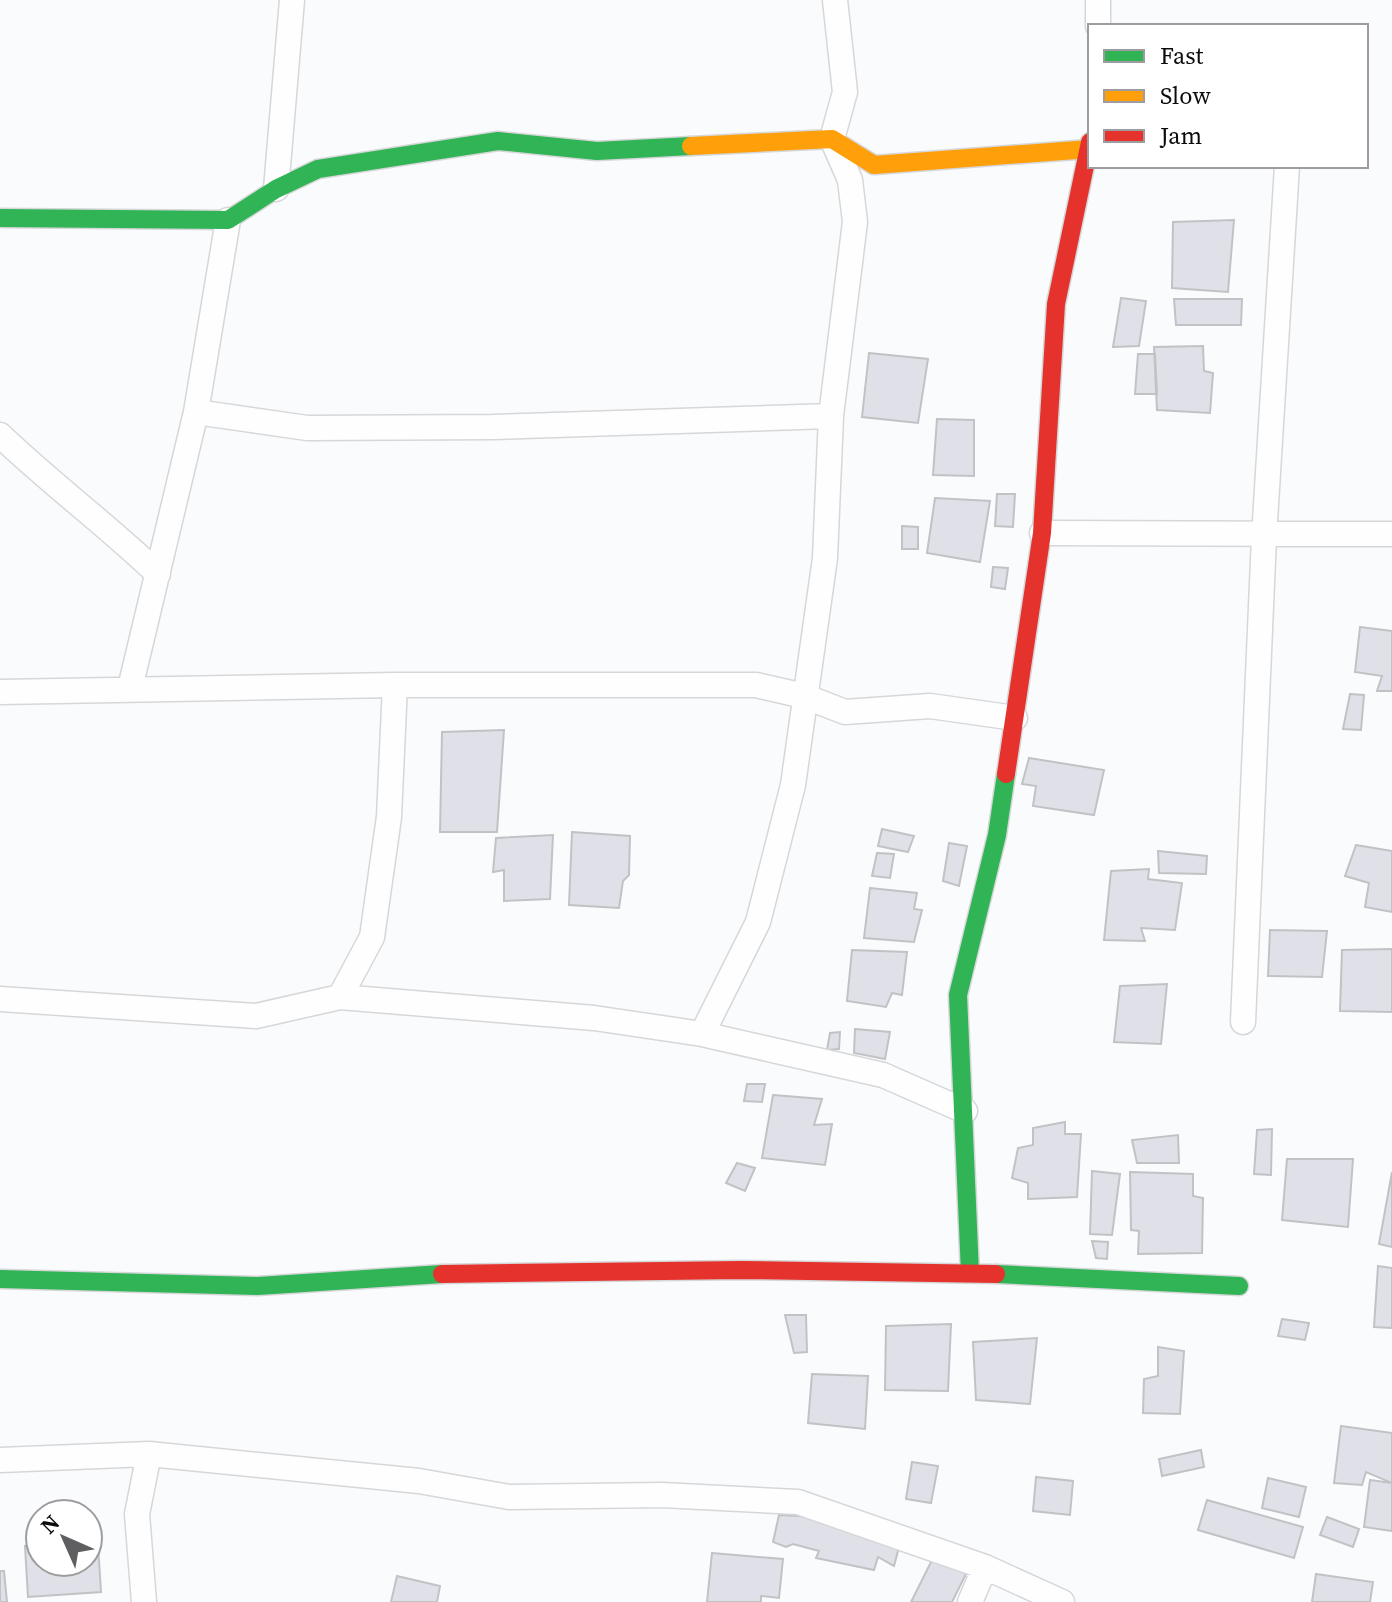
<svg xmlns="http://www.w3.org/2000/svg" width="1392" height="1602" font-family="'Source Serif 4',serif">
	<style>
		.building { fill: #e0e1e8; stroke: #c1c2c4; stroke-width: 2 }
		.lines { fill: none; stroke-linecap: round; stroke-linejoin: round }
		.street-casing { stroke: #d6d7d9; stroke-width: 27 }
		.fast-casing { stroke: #d6d7d9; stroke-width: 21 }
		.slow-casing { stroke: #d6d7d9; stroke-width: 21 }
		.jam-casing { stroke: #d6d7d9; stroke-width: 21 }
		.street { stroke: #fefeff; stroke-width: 24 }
		.fast { stroke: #30b455; stroke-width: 18 }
		.slow { stroke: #ff9f0a; stroke-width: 18 }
		.jam { stroke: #e5322d; stroke-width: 18 }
	</style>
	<rect width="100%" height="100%" fill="#fafbfc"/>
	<path class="building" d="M1234,220L1228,292L1172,288L1173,222Z
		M1121,298L1146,301L1139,346L1113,347Z
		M1174,299H1242L1241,325H1176Z
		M1203,346L1204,371L1213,373L1210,413L1157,410L1154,347Z
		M869,353L928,359L918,423L862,417Z
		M1138,354H1155L1157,394H1135Z
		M937,419L974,420V476L933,475Z
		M997,494H1015L1013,527L995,526Z
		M935,498L990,501L980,562L927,553Z
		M902,526L918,527V549H902Z
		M993,567L1008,568L1005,589L991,587Z
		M1360,627L1392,631V691H1377L1382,676L1355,672Z
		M1350,694L1364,695L1361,730L1343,729Z
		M504,730L497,832H440L442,732Z
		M1029,758L1104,770L1094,815L1033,806L1036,786L1022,784Z
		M882,829L914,836L908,852L878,846Z
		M572,832L630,836L629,875L623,881L619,908L569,905Z
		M553,835L550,899L504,901V870L493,872L496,838Z
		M949,843L967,846L959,886L943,881Z
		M1356,845L1392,851V912L1365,907L1369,883L1345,876Z
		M1158,851L1207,856L1206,874L1159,873Z
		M877,853L894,854L890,878L872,876Z
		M1149,869L1148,879L1182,883L1175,930L1141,928L1145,941L1104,940L1111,871Z
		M870,888L917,893L914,909L922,910L914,942L864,938Z
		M1270,930L1327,931L1322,977L1268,976Z
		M1392,949V1012L1340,1011L1342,950Z
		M852,950L907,952L902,995L892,993L886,1007L847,1001Z
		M1167,984L1161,1044L1114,1042L1120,986Z
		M855,1029L890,1032L885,1059L854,1053Z
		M840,1032L839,1049L827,1050L830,1033Z
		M747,1084H765L762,1102L744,1101Z
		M773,1095L822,1099L814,1125L832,1124L825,1165L762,1158Z
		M1065,1122V1134H1081L1077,1197L1028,1199V1183L1012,1178L1018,1148L1033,1145V1128Z
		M1272,1129L1271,1175L1254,1174L1257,1130Z
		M1178,1135L1179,1163H1137L1132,1140Z
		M1287,1159H1353L1348,1227L1282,1220Z
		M737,1163L755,1168L745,1191L726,1183Z
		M1092,1171L1120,1174L1112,1235L1090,1234Z
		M1130,1172L1193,1174V1196L1203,1198L1202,1253L1138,1254L1139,1231L1131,1230Z
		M1392,1172V1247L1379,1244Z
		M1092,1241L1108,1242L1107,1259L1096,1258Z
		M1378,1266L1392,1268V1328L1374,1327Z
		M785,1315H806L807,1352L794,1353Z
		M1282,1319L1309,1323L1305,1340L1278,1336Z
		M951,1324L948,1391L885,1390L886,1326Z
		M1037,1338L1030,1404L976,1400L973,1342Z
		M1158,1347L1184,1351L1180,1414L1143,1413L1144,1379L1158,1376Z
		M812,1374L868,1376L865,1429L808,1423Z
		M1341,1426L1392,1433V1483L1366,1472L1362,1485L1334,1483Z
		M1201,1450L1204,1467L1162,1476L1159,1459Z
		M912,1462L938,1466L931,1503L906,1499Z
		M1036,1477L1073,1481L1070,1515L1033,1511Z
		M1268,1478L1306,1487L1299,1517L1262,1508Z
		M1370,1480L1392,1483V1531L1364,1527Z
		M1207,1500L1303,1527L1294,1558L1198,1530Z
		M779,1515L819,1517L899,1547L894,1566L878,1557L874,1570L816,1558L819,1551L793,1544L786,1547L773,1542Z
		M1327,1517L1359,1529L1353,1547L1320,1535Z
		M88,1528H97L101,1592L28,1597L25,1546L40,1545V1562H88Z
		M712,1553L783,1559L779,1598L761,1596V1602H707Z
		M934,1556L967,1572L952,1602H911Z
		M0,1571H4L7,1602H0Z
		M1316,1574L1373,1582L1370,1602H1312Z
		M397,1576L440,1586L437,1602H391Z"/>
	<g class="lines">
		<defs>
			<path id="street" d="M1098,0V26
				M276,189L292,0
				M196,412L307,428L493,427L831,416
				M0,435C51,484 107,525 158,574
				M1042,533L1392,534
				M130,688L196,412L228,220
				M0,692L395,685H756L804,696L845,712L930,706L1015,718
				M340,997L372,937L389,817L395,685
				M0,999L256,1016L340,997L594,1018L702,1034L883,1075L965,1111
				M1243,1022L1264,537L1287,166
				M702,1034L758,922L793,785L825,558L831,416L855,222L850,180L832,139L845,92L835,0
				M0,1460L149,1454L419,1481L509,1497L662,1495L798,1502L985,1567L1062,1602
				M144,1602L137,1514L149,1454
				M970,1602L985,1567"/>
			<path id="fast" d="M0,218L228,220L276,189L318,169L498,141L597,151L691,146
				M970,1273L958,995L997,835L1006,774
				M996,1274L1239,1286
				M0,1279L258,1286L442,1274"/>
			<path id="slow" d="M691,146L832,139L874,165L1090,149"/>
			<path id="jam" d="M1006,774L1042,533L1056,304L1090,142
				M442,1274L741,1270L996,1274"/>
		</defs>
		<use href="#street" class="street-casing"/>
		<use href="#fast" class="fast-casing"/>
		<use href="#slow" class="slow-casing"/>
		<use href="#jam" class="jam-casing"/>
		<use href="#street" class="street"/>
		<use href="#fast" class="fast"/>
		<use href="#slow" class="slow"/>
		<use href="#jam" class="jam"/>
	</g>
	<rect x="1088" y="24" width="280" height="144" fill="#ffffff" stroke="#9d9d9f" stroke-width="2"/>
	<rect x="1104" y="50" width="40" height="12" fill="#30b455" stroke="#9d9d9f" stroke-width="2"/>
	<text x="1160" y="64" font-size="24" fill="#0b0b0e">Fast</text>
	<rect x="1104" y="90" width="40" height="12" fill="#ff9f0a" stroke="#9d9d9f" stroke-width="2"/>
	<text x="1160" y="104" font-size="24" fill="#0b0b0e">Slow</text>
	<rect x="1104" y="130" width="40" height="12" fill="#e5322d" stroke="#9d9d9f" stroke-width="2"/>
	<text x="1160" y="144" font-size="24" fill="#0b0b0e">Jam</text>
	<g transform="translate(64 1538) rotate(315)"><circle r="38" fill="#ffffff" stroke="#9d9d9f" stroke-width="2"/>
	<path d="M0-6L14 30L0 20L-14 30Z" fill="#5f5f61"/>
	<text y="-12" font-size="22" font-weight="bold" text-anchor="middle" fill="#0b0b0e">N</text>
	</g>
</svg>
